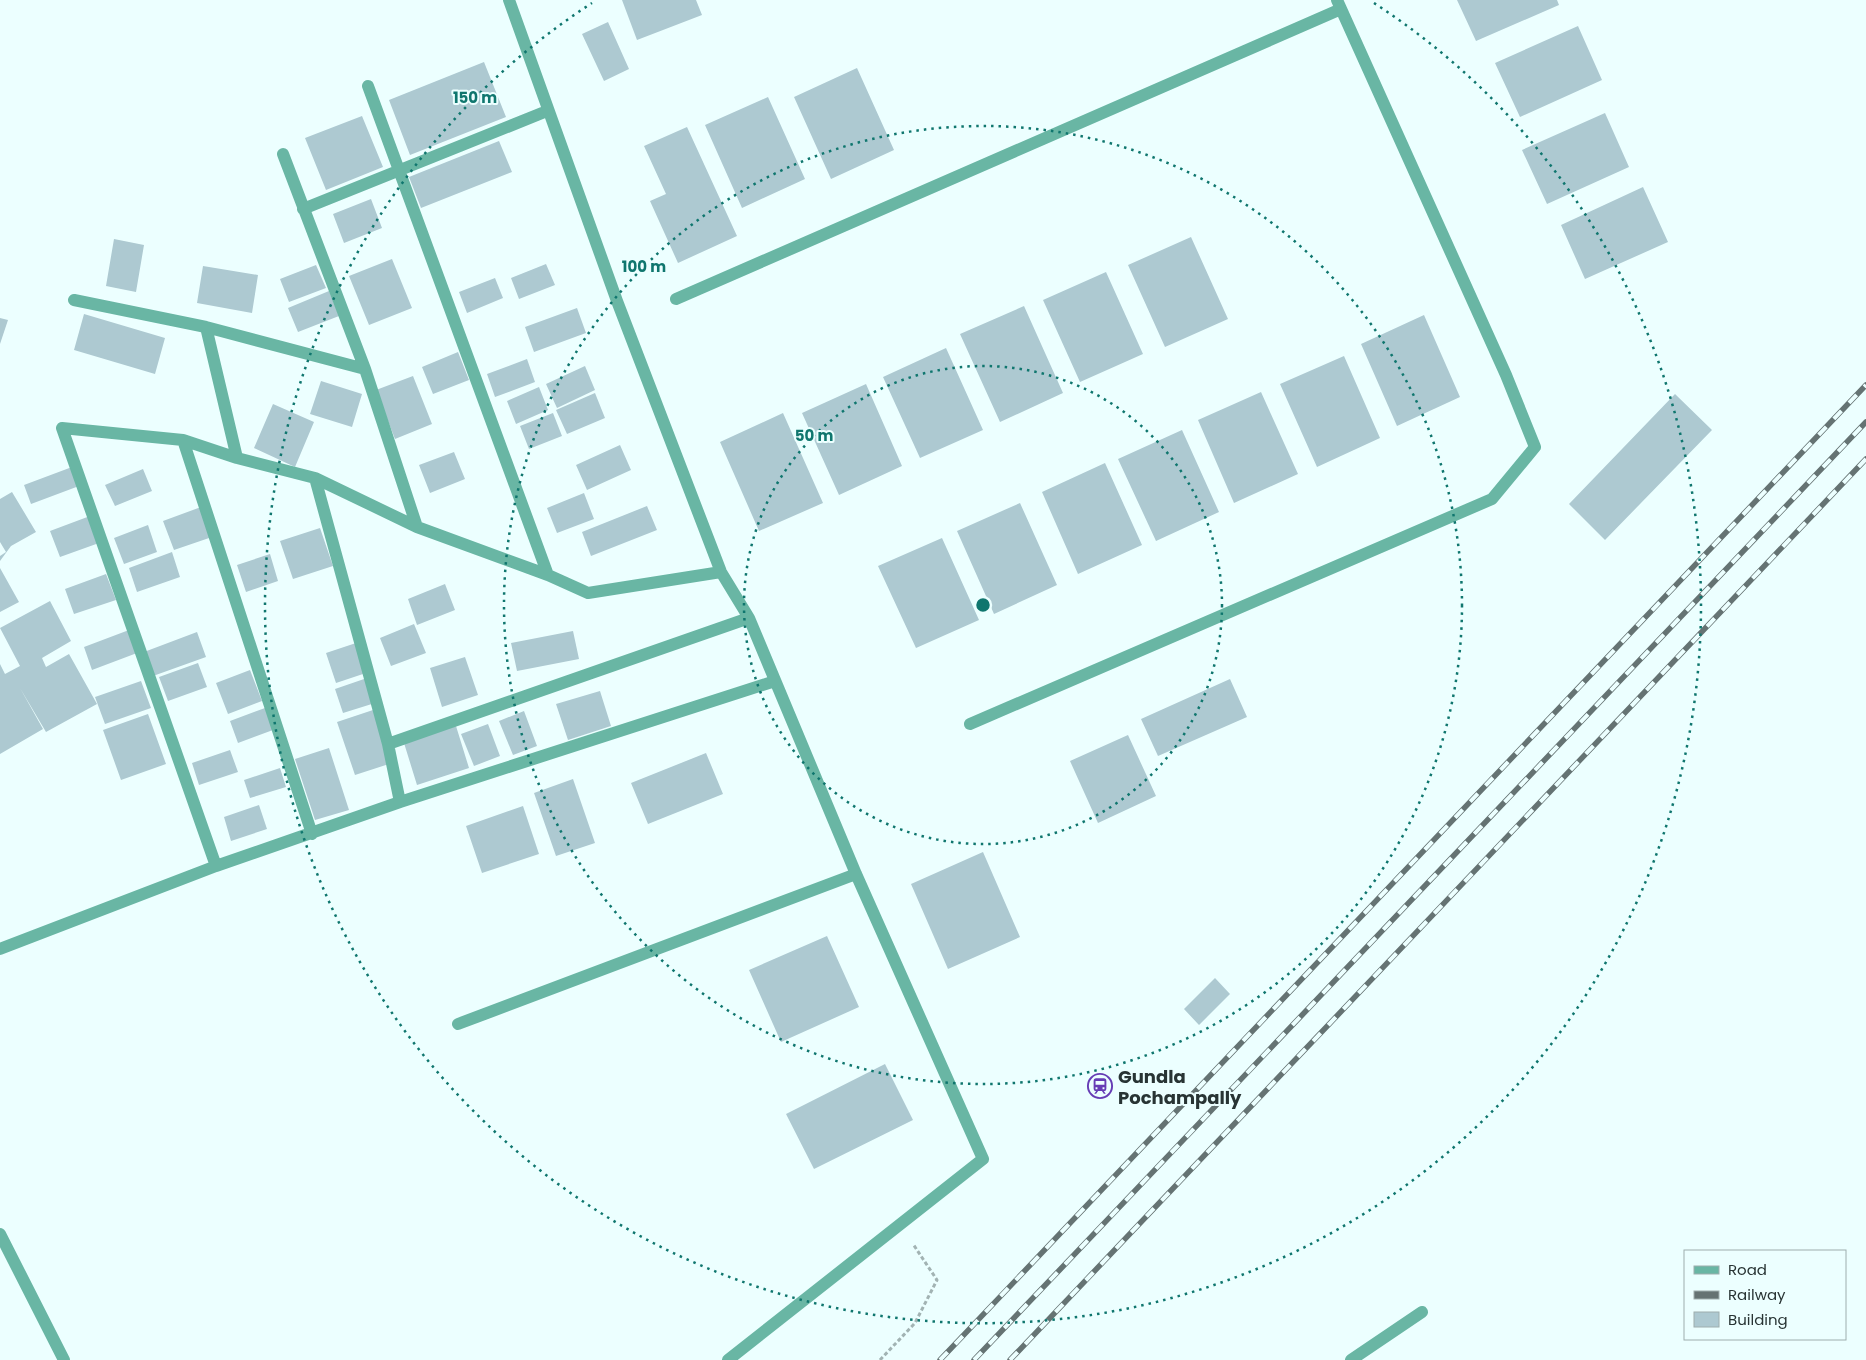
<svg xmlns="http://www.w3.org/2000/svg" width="1866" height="1360" font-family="Poppins,sans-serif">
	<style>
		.building { fill: #adc9d1 }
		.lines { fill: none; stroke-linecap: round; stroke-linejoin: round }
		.path { stroke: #a2b3b3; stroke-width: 3; stroke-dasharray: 4 2.5; stroke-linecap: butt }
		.street { stroke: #69b6a4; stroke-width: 12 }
		.rail-casing { stroke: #657373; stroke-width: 5.5 }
		.rail { stroke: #ecffff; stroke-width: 4; stroke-dasharray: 11; stroke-linecap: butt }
		.ring { fill: none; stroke: #0f766e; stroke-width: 2.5; stroke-dasharray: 2.5 5 }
		.labels { text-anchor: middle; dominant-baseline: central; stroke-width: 4; stroke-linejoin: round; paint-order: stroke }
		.poi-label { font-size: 18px; font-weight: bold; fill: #283434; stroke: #ecffff; text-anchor: start }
		.centre { fill: #0f766e; stroke: #ecffff; stroke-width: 2.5 }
		.ring-label { font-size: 15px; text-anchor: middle; font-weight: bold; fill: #0f766e; stroke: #ecffff; stroke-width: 4; stroke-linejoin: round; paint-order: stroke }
	</style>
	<rect width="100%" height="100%" fill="#ecffff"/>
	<path class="building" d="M622,0H696L702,15L637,40Z
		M1457,0H1557L1559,5L1476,41Z
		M608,22L629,69L604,81L582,34Z
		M1578,26L1602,80L1520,117L1495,63Z
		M484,62L506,117L410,155L389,100Z
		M857,68L894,150L831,179L794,97Z
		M768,97L805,179L742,208L705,125Z
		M1605,113L1629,167L1547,204L1522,150Z
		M362,116L383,167L326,190L305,138Z
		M687,127L737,236L678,263L650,201L666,194L644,146Z
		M499,141L512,172L421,208L409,177Z
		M1643,187L1668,242L1585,279L1561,225Z
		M371,199L382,228L344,243L333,214Z
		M1191,237L1228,319L1165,347L1128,265Z
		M114,239L144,245L136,292L106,286Z
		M392,259L412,308L369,325L349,276Z
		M546,264L555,285L519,299L511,278Z
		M316,265L326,288L289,302L280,279Z
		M203,266L258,275L252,313L197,303Z
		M1106,272L1143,354L1080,382L1043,300Z
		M495,278L503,298L467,313L459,292Z
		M329,291L339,316L298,332L288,308Z
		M1024,306L1063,393L1000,422L960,334Z
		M577,308L586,333L534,352L525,327Z
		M84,314L165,338L155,374L74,350Z
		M1424,315L1460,397L1397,426L1361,344Z
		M0,318L8,320L0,344Z
		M946,348L983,430L920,458L883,377Z
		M458,352L469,380L433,394L422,367Z
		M1344,356L1380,438L1317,467L1280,384Z
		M527,359L535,382L495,397L487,374Z
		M585,366L595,390L557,408L546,384Z
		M413,376L432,424L395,439L376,390Z
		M321,381L362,394L352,427L310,414Z
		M866,384L902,466L839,495L802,413Z
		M539,387L548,410L516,424L507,401Z
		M1261,392L1298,474L1234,503L1198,420Z
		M595,393L605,418L567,434L556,410Z
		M1675,394L1712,430L1605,540L1569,504Z
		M273,404L314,422L295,467L254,448Z
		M553,413L562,436L529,449L520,426Z
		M783,413L823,503L759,531L720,442Z
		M1182,430L1219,512L1156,541L1118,459Z
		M620,445L631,470L587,490L576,465Z
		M454,452L465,479L430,493L419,465Z
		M1105,463L1142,545L1078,574L1042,492Z
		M72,467L79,486L31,504L24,485Z
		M143,469L152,491L115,506L105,485Z
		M12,492L36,532L11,546L0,561V556L6,552L0,542V499Z
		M584,493L594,519L557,533L547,508Z
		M1020,503L1057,585L994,614L957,531Z
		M647,506L657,530L591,556L582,532Z
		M201,507L212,537L174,550L163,521Z
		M90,516L99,543L60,557L50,531Z
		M148,525L157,552L124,564L114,538Z
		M320,528L333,566L293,579L280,541Z
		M942,538L979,620L916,648L878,566Z
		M172,552L180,577L137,592L129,568Z
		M270,554L278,581L246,592L237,565Z
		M0,568L19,602L0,612Z
		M106,574L116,600L74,614L65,589Z
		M445,584L455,610L417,625L408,599Z
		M50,601L71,641L42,658L46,667L69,654L97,704L46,732L20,688L43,729L0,754V664L5,674L20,666L0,628Z
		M414,624L426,653L391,666L380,638Z
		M129,630L137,653L92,670L84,647Z
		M573,631L579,659L517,671L511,643Z
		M197,632L206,657L153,676L144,652Z
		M356,643L366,673L336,683L326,653Z
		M465,657L478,695L442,707L430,668Z
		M198,663L207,687L168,701L159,677Z
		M250,670L262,701L228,714L216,683Z
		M367,678L375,703L343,713L335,689Z
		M1230,679L1247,717L1158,756L1141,719Z
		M141,681L151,708L105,724L95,697Z
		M600,691L611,726L568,740L556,704Z
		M265,708L273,730L238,743L230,721Z
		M373,710L392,763L355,775L337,722Z
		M524,711L537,746L513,755L499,721Z
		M148,714L166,764L121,780L103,730Z
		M488,724L500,756L474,766L461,734Z
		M456,726L469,768L417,785L404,743Z
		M1128,735L1156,796L1098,823L1070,761Z
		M329,748L349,810L315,820L295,759Z
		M230,750L238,772L199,785L192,763Z
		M706,753L723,794L648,824L631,783Z
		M280,768L286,787L250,798L244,780Z
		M573,779L595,843L556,856L534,793Z
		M259,805L267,829L231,841L224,817Z
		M523,806L539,854L482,873L466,826Z
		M983,852L1020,937L948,969L911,884Z
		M827,936L859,1007L781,1042L749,970Z
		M1215,978L1230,994L1199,1025L1184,1009Z
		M885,1064L913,1120L814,1169L786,1114Z"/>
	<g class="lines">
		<path class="path" d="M880,1360L915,1323L937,1280L913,1244"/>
		<path class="street" d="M509,0L617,301L721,572L749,618L856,874L983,1159L728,1360
			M368,86L548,575
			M283,154L365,369L417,527
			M303,209L547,111
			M676,299L1341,9
			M74,300L206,327L365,369
			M206,327L237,458
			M183,440L312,834
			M315,478L388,744L749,618
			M970,724L1492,499L1535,447L1506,375L1337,0
			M388,744L400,802
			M216,866L62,428L183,440L237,458L315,478L417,527L548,575L588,593L721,572
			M0,949L216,866L400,802L775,681
			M458,1024L856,874
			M0,1234L64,1360
			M1351,1360L1422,1312"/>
		<defs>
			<path id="rail" d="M940,1360L1866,385
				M974,1360L1866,422
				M1010,1360L1866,459"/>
		</defs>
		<use href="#rail" class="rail-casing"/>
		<use href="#rail" class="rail"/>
	</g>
	<g class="ring">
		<circle cx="983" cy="605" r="239"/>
		<circle cx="983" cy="605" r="479"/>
		<path d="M1374 3A718 718 0 1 1 592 3"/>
	</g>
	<defs>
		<symbol id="station-ring" viewBox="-11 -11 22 22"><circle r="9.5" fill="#ecffff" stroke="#663db5" stroke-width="1.5"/><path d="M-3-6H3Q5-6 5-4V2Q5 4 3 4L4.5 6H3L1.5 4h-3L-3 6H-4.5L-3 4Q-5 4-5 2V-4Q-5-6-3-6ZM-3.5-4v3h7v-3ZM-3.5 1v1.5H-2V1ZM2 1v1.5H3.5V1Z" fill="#663db5"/></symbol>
	</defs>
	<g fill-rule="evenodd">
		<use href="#station-ring" x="1086" y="1072" width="28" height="28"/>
	</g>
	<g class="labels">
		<g class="poi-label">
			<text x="1118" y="1076">Gundla<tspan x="1118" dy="21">Pochampally</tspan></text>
		</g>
	</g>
	<circle cx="983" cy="605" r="8" class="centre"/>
	<g class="ring-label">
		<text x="475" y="103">150 m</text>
		<text x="644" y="272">100 m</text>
		<text x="814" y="441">50 m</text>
	</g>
	<rect x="1684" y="1250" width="162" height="90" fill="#ecffff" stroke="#9eaeae"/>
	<rect x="1694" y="1266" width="25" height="8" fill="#69b6a4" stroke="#9eaeae"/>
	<text x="1728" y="1275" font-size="15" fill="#283434">Road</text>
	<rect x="1694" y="1291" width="25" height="8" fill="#657373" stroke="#9eaeae"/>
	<text x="1728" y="1300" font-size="15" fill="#283434">Railway</text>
	<rect x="1694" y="1312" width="25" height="15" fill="#adc9d1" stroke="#9eaeae"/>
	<text x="1728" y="1325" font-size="15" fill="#283434">Building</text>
</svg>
